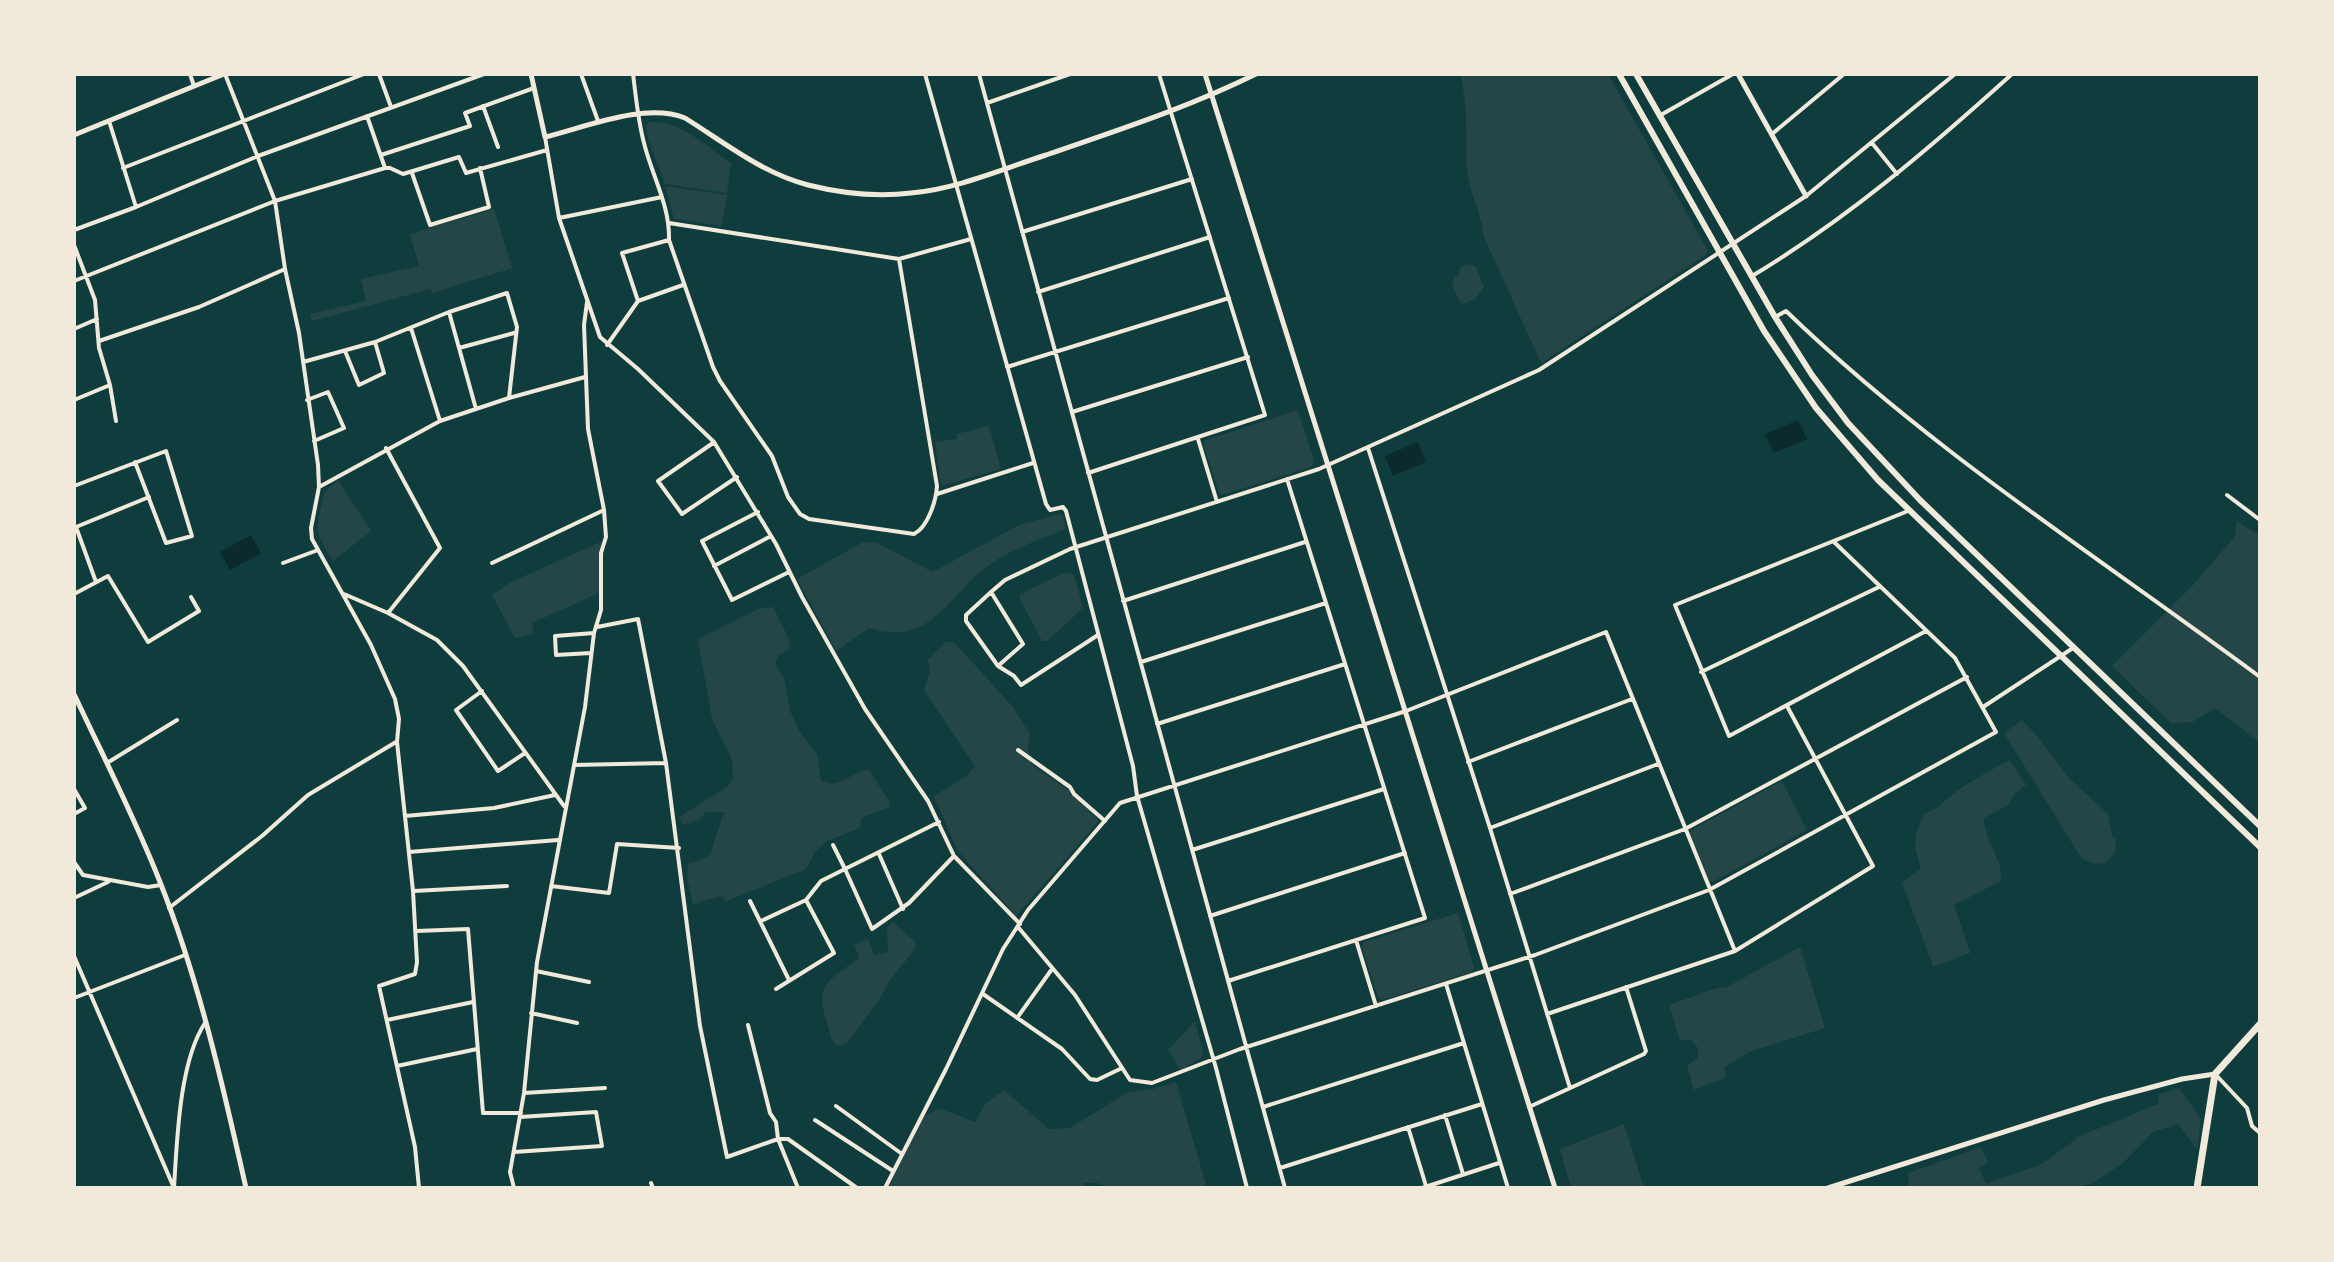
<svg xmlns="http://www.w3.org/2000/svg" width="2334" height="1262" font-family="'Source Sans 3',sans-serif">
	<style>
		.green { fill: #244646 }
		.water { fill: #0a2a2b }
		.lines { fill: none; stroke-linecap: round; stroke-linejoin: round }
		.minor { stroke: #f1e9da; stroke-width: 4 }
		.tertiary { stroke: #f1e9da; stroke-width: 5 }
		.secondary { stroke: #f1e9da; stroke-width: 6 }
		.primary { stroke: #f1e9da; stroke-width: 7 }
	</style>
	<rect width="100%" height="100%" fill="#0f3d3e"/>
	<path class="green" d="M1460,74H1608L1708,251L1706,255L1541,363L1484,237C1482,214 1469,193 1467,169C1465,133 1469,110 1460,74Z
		M649,122C681,120 706,146 731,163L727,193L665,184L649,142L646,126Z
		M665,186L727,195L722,226L674,219Z
		M494,209L512,268L432,293L430,289L312,321L310,314L366,301L361,279L419,266L410,234Z
		M1469,264L1476,267L1484,287L1475,299L1463,304L1459,301L1452,285L1455,275L1458,276L1461,267Z
		M1298,410L1314,461L1311,467L1222,495L1219,493L1203,444L1206,440Z
		M989,426L1001,469L941,486L935,442L957,439V434Z
		M338,480L371,531L333,561C312,528 317,529 324,492Z
		M1060,514L1063,516L1066,529C1041,539 1014,548 992,563C948,592 935,648 869,628L836,651L797,579L863,542L877,543L933,572L1019,525Z
		M2237,521L2260,536V743L2215,708L2192,722L2171,723L2112,666L2194,584L2235,536Z
		M601,542L599,593L532,623L534,634L515,638L492,595L511,582Z
		M1064,573L1074,575L1083,608L1047,641H1042L1020,599V594Z
		M773,607L788,637L790,648L778,656L775,665L784,678L790,711L799,731L817,754L821,781L835,784L864,770H869L889,801L890,807L861,818L860,828L827,841L815,852L806,869L727,901L720,896L693,904L687,878L688,863L699,861L710,855L724,812H706L699,820L682,825L679,817L727,787L733,778L732,760L712,719L698,639L758,609Z
		M946,642H954L1012,706L1030,734L1028,746L1031,764L1068,790L1099,821L1016,916L957,850L934,796L968,775L975,766L924,690L930,672L928,659Z
		M2022,720L2038,737L2069,778L2108,814L2112,836L2116,839L2115,853L2106,863L2095,864L2082,859L2004,733Z
		M2010,760L2026,785L2015,793L2008,805L1984,818C1984,841 2003,858 2001,881L1954,905L1970,953L1933,967L1902,882L1921,869C1913,844 1913,838 1924,814C1942,807 1945,799 1960,789C1976,778 1993,769 2010,760Z
		M1782,781L1807,830L1713,882L1709,881L1690,833L1691,830Z
		M1458,913L1474,967L1472,972L1382,1000L1378,997L1362,947L1364,942Z
		M893,922L915,942L916,948L890,980L880,998L848,1042L842,1046L835,1044C830,1038 830,1033 828,1026C814,984 826,983 859,958L854,945L868,939L874,955L888,952L887,927Z
		M1800,947L1825,1028L1749,1052L1725,1067V1078L1694,1090L1687,1065L1698,1058V1048L1691,1040H1680L1669,1005L1717,988L1727,987Z
		M1195,1021L1203,1051L1201,1058L1180,1070L1168,1050Z
		M1176,1082L1207,1188H1110L1098,1183H1084L1082,1188H888L923,1117L939,1108L975,1122L985,1104L1004,1090L1049,1129L1070,1128L1128,1092L1153,1089Z
		M2179,1088L2201,1119L2197,1149L2178,1124L2153,1132L2123,1163L2093,1183L2075,1188H1909L1908,1173L1981,1147L1988,1162L1979,1168L1986,1184L2042,1164L2080,1136L2158,1104L2159,1094Z
		M1624,1124L1644,1188H1571L1560,1149Z"/>
	<path class="water" d="M1798,420L1807,439L1774,453L1765,434Z
		M1418,442L1426,462L1393,476L1385,456Z
		M251,535L261,553L230,570L220,552Z"/>
	<g class="lines">
		<path class="minor" d="M190,74L194,86
			M225,74L275,201L285,269L299,333L318,465L319,487L311,528L312,539L371,645L395,699L399,719L397,742L413,891L417,962L415,974L379,986L415,1147L419,1188
			M379,74L391,107
			M581,74L598,121
			M633,74C636,97 638,121 644,143C652,176 670,205 669,240L713,367L720,381L772,456L788,497L800,514L809,519L914,534C928,527 936,501 937,486L899,259
			M925,74L1046,504L1050,510L1063,507L1066,511L1133,766L1137,796L1216,1068L1247,1188
			M979,74L1285,1188
			M987,103L1070,74
			M483,106L498,147
			M367,116L385,168
			M1659,116L1733,74
			M1772,134L1844,74
			M545,137L559,218L600,337L638,369L714,442L776,544L802,597L865,709L928,801L954,856L1020,924
			M1872,143L1897,174
			M381,155L470,126L465,113L534,88
			M123,168L364,74
			M412,173L430,225L489,207L480,168
			M136,207L258,156L484,74
			M559,218L662,197
			M669,223L899,259L971,239
			M74,230L136,207L109,121
			M1022,232L1192,179
			M74,245L95,300L99,348L110,385L74,400
			M1752,276C1847,219 1930,148 2012,74
			M74,281L275,201L385,168H390L403,174L459,157L466,173L547,150
			M1038,292L1210,237
			M638,301L622,253L669,240
			M449,312L476,409
			M1775,317L1786,311C1930,450 2100,558 2260,677
			M411,328L440,421
			M74,329L97,319
			M99,341L199,307L285,269
			M607,345L638,301L683,285
			M459,348L514,333
			M345,351L359,385L384,373L375,342
			M303,362L375,342L449,312L507,293L517,327L509,398
			M1007,367L1229,298
			M110,385L116,421
			M307,400L328,392L344,428L314,441
			M1072,412L1248,357
			M1198,439L1217,502
			M713,443L658,481L682,514L737,477
			M386,448L440,548L388,613
			M1368,448L1490,828L1570,1088
			M1088,473L1265,415L1159,74
			M74,486L166,451L192,536L166,543L135,462
			M319,487L440,421L509,398L585,377
			M937,494L1033,463
			M2227,495L2260,520
			M1908,511L1675,605L1729,736L1926,631
			M758,512L702,541L732,600L789,572
			M283,563L318,550
			M492,563L604,510
			M714,566L771,536
			M96,582L76,527L149,497
			M991,592L1005,580L1070,549L1319,469L1539,370L1806,196L1955,74
			M991,592L1023,644L998,666L966,621V615Z
			M74,594L108,576L148,642L199,611L191,597
			M344,594L388,613L437,640L463,666L564,806
			M1123,601L1305,542
			M597,627L638,619L666,763L700,1026L727,1157L778,1139H788L857,1188
			M591,653L556,655L555,636L594,633
			M1141,662L1326,603
			M998,666L1014,676L1021,685L1098,635
			M1701,672L1879,587
			M482,691L456,710L498,771L525,753
			M1983,707L2073,648
			M1157,724L1345,664
			M1018,750L1070,787L1074,794L1105,821
			M1468,762L1632,699
			M107,763L177,720
			M574,765L666,763
			M74,789L85,808L74,814
			M405,816L494,808L555,795
			M1490,828L1658,764
			M833,845L845,869L939,822
			M1192,850L1384,789
			M409,852L558,840
			M879,854L903,909
			M74,862L83,875L148,887L161,885
			M551,886L609,893L617,844L679,848
			M414,891L507,886
			M1510,894L1685,829L1967,677
			M74,898L108,882
			M750,901L789,980
			M169,908L262,836L308,795L396,742
			M1210,916L1405,853
			M761,921L806,900
			M1018,927L1075,995L1130,1080L1152,1083L1240,1049L1535,955L1709,890L1996,732L1955,658L1834,542
			M417,931L468,929L483,1113H521
			M1356,940L1376,1006
			M74,956L174,1188
			M536,971L589,982
			M1228,981L1425,918L1287,479
			M1446,984L1508,1188
			M776,989L834,953L806,900L821,881L845,869L872,929L909,903L954,856
			M983,994L1062,1049L1090,1079L1097,1080L1120,1069
			M74,998L185,955
			M531,1013L577,1023
			M1547,1014L1735,951L1873,866L1787,706
			M1017,1018L1052,969
			M387,1020L473,1002
			M748,1025L770,1113L776,1122L778,1139L798,1188
			M397,1066L477,1049
			M2216,1075L2247,1108L2252,1126L2260,1133
			M524,1093L605,1088
			M836,1106L902,1154
			M1263,1107L1464,1043
			M1529,1107L1644,1054L1646,1051L1626,987
			M1445,1115L1463,1174
			M815,1120L893,1171
			M1408,1127L1426,1186
			M514,1152L602,1146L596,1112L520,1117
			M1280,1168L1482,1104
			M651,1183L653,1188
			M174,1188C177,1142 179,1062 205,1023
			M514,1188L510,1172L524,1093L537,962L585,707L594,633L601,610V553L606,537L604,510L588,429L584,325L587,302
			M885,1188L946,1069L1003,949L1028,910L1120,803L1406,711L1606,632L1735,951
			M1422,1188L1499,1163"/>
		<path class="tertiary" d="M531,74L545,137C586,127 645,102 685,118C725,143 762,173 808,185C840,193 878,197 911,193C957,189 1002,169 1046,155C1118,130 1187,108 1256,74
			M1205,74L1555,1188
			M1738,74L1806,196
			M74,135L224,74
			M74,694C103,756 135,818 160,882C199,980 223,1086 246,1188
			M1828,1188L2104,1100L2182,1079L2215,1074"/>
		<path class="secondary" d="M1619,74L1764,331L1816,408L1878,480L2260,847
			M1636,74L1775,317L1812,375L1848,423L1920,500L2260,826"/>
		<path class="primary" d="M2197,1188L2215,1074L2260,1024"/>
	</g>
	<rect width="2334" height="1262" fill="none" stroke="#f1e9da" stroke-width="152"/>
</svg>
